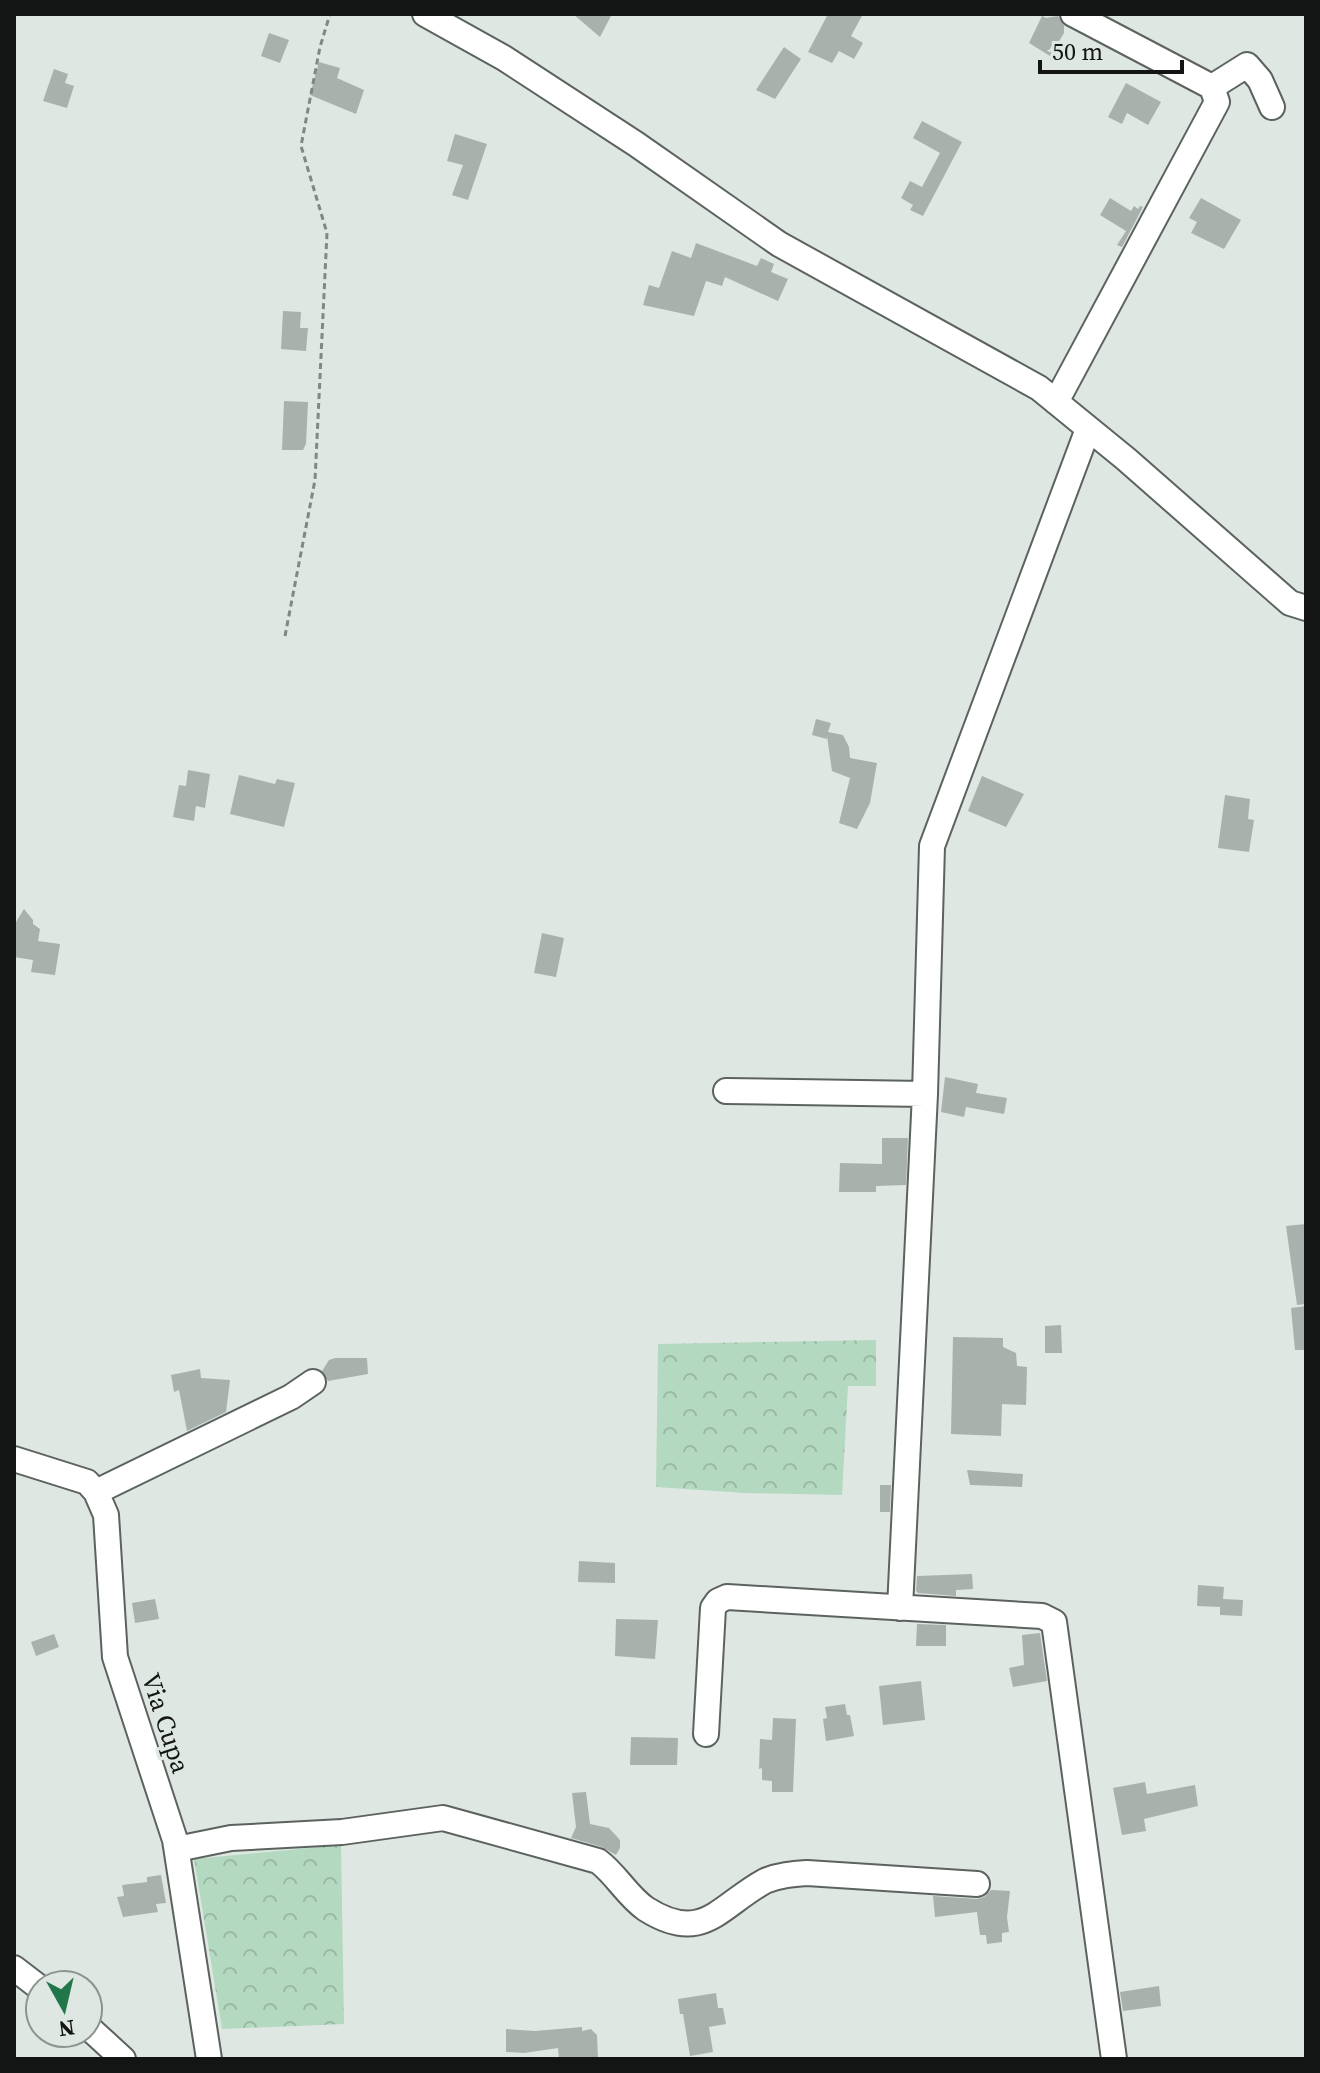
<svg xmlns="http://www.w3.org/2000/svg" width="1320" height="2073" font-family="'Source Serif 4',serif">
	<style>
		.forest { fill: url(#forest-crowns) }
		.building { fill: #a9b1ac }
		.lines { fill: none; stroke-linecap: round; stroke-linejoin: round }
		.minor-casing { stroke: #5c635e; stroke-width: 28 }
		.path { stroke: #818783; stroke-width: 3; stroke-dasharray: 6 4; stroke-linecap: butt }
		.minor { stroke: #fff; stroke-width: 24 }
		.labels { text-anchor: middle; dominant-baseline: central; stroke-width: 7; stroke-linejoin: round; paint-order: stroke }
		.street-label { font-size: 26px; fill: #121513; stroke: #dfe7e2 }
	</style>
	<defs>
		<pattern id="forest-crowns" width="20" height="18" patternUnits="userSpaceOnUse" patternTransform="scale(2)"><rect width="20" height="18" fill="#b4d9c1"/><path d="M2 6a3 3 0 1 1 6 0M12 15a3 3 0 1 1 6 0" fill="none" stroke="#9ab9a5"/></pattern>
	</defs>
	<rect width="100%" height="100%" fill="#dfe7e2"/>
	<path class="forest" d="M876,1340V1386H848L842,1495L745,1493L656,1487L658,1344Z
		M341,1845L344,2024L222,2029L194,1859Z"/>
	<path class="building" d="M573,14H612L600,37Z
		M828,14H863L851,36L863,43L854,59L839,51L832,63L808,52Z
		M1042,16L1046,18L1058,16L1064,25V33L1050,56L1029,43Z
		M269,33L289,40L280,63L261,56Z
		M784,47L801,59L775,99L756,90Z
		M319,62L340,68L337,78L364,90L356,114L310,95Z
		M54,69L68,74L65,83L74,86L67,108L43,101Z
		M1126,83L1161,102L1148,125L1127,113L1122,124L1108,117Z
		M922,121L962,142L923,216L910,210L913,205L901,198L910,181L922,187L940,153L913,138Z
		M455,134L487,144L468,200L452,195L463,165L447,161Z
		M1110,198L1131,211L1134,206L1138,209L1140,206L1143,207L1122,247L1117,245L1126,231L1100,215Z
		M1201,198L1241,220L1224,249L1191,233L1197,222L1189,218Z
		M696,243L757,266L761,258L774,264L771,272L788,279L778,301L725,277L722,286L706,281L694,316L643,305L649,285L659,288L672,251L691,258Z
		M283,311L301,312L300,328H308L306,351L281,349Z
		M284,401L308,402L306,444L303,450H282Z
		M816,719L831,723L828,732L843,735L849,747L850,758L877,763L870,803L857,829L839,823L850,778L832,771L827,736V739L812,735Z
		M188,770L210,774L205,808L196,806L194,821L173,817L179,785L186,786Z
		M239,775L275,784L277,779L295,783L284,827L230,814Z
		M982,776L1024,794L1006,827L968,811Z
		M1225,795L1250,799L1248,819L1254,820L1249,852L1218,848Z
		M24,909L33,920V924L40,929L38,941L60,944L55,975L31,972L33,960L14,957L16,922Z
		M542,933L564,938L556,977L534,973Z
		M945,1077L978,1084L976,1093L1007,1098L1004,1114L966,1107L964,1117L941,1112Z
		M882,1138H908L906,1185L876,1186V1192H839L840,1163L882,1164Z
		M1306,1224V1304L1297,1305L1286,1226Z
		M1306,1306V1350H1295L1291,1308Z
		M1061,1325L1062,1353H1045V1326Z
		M953,1337L1003,1338V1347L1016,1353L1017,1366L1027,1367L1026,1405L1002,1404L1001,1436L951,1434Z
		M335,1358H367L368,1374L328,1381L322,1371L329,1360Z
		M200,1369L201,1378L230,1380L226,1412L187,1431L179,1390L174,1392L171,1375Z
		M967,1470L1023,1474L1022,1487L970,1485Z
		M880,1485H891L890,1512H880Z
		M579,1561L615,1563V1583L578,1582Z
		M972,1574L973,1589L956,1590V1596L918,1593L916,1591L917,1576Z
		M1198,1585L1224,1587L1223,1599L1243,1600L1242,1616L1220,1615V1607L1197,1606Z
		M155,1599L159,1619L135,1623L132,1603Z
		M616,1619L658,1620L655,1659L615,1656Z
		M917,1624L946,1625V1646H916Z
		M1040,1633L1047,1681L1013,1687L1009,1668L1024,1665L1022,1635Z
		M54,1634L59,1647L36,1656L31,1642Z
		M921,1681L925,1720L883,1725L879,1686Z
		M845,1704L847,1715H850L854,1736L826,1741L823,1719L827,1718L825,1707Z
		M773,1718L796,1719L793,1792H772V1781L762,1780V1768L759,1769L760,1739L772,1740Z
		M631,1737L678,1738L677,1765H630Z
		M1145,1782L1147,1794L1195,1785L1198,1806L1144,1819L1146,1831L1122,1835L1113,1788Z
		M586,1792L590,1824L609,1828L620,1840V1848L616,1855L602,1847L571,1838L576,1827L572,1793Z
		M161,1875L166,1903L156,1904L158,1912L123,1917L117,1897L124,1896L122,1885L147,1882V1877Z
		M991,1890L1010,1891L1007,1917L1009,1932L1002,1933V1942L987,1944L986,1935H980L977,1912L935,1917L933,1896L977,1899L984,1897Z
		M1159,1986L1161,2006L1123,2011L1120,1992Z
		M716,1993L718,2008H723L726,2024L709,2027L713,2052L690,2056L683,2014H680L678,1999Z
		M582,2027V2031L591,2029L597,2035L598,2059H559L558,2048L524,2053L506,2052V2029L535,2031Z"/>
	<g class="lines">
		<defs>
			<path id="minor" d="M425,14L504,58L636,144L779,244L1039,388L1126,459L1290,603L1306,608
				M1212,87L1247,65L1260,80L1272,107
				M1056,402L1217,102L1212,87L1073,14
				M726,1091L925,1094
				M14,1459L87,1482L96,1492L106,1515L115,1657L175,1840L209,2059
				M96,1492L291,1397L313,1382
				M900,1608L925,1094L932,846L1088,429
				M706,1734L713,1608L718,1601L727,1597L1042,1616L1054,1622L1114,2059
				M177,1849L231,1838L342,1832L443,1818L598,1861C616,1874 627,1896 646,1909C703,1945 719,1906 765,1881C779,1875 793,1874 807,1873L977,1884
				M14,1968L40,1988
				M88,2027L123,2059"/>
		</defs>
		<use href="#minor" class="minor-casing"/>
		<path class="path" d="M285,636L315,480L327,233L301,146L320,47L330,14"/>
		<use href="#minor" class="minor"/>
	</g>
	<g class="labels">
		<g class="street-label">
			<text transform="translate(166 1723) rotate(72)">Via Cupa</text>
		</g>
	</g>
	<rect width="1320" height="2073" fill="none" stroke="#121513" stroke-width="32"/>
	<g transform="translate(64 2009) rotate(172)"><circle r="38" fill="#dfe7e2" stroke="#8d938f" stroke-width="2"/>
	<path d="M0-6L14 30L0 20L-14 30Z" fill="#21774a"/>
	<text y="-12" font-size="22" font-weight="bold" text-anchor="middle" fill="#121513">N</text>
	</g>
	<path d="M1040 60v12h142v-12" fill="none" stroke="#121513" stroke-width="4"/>
	<text x="1052" y="60" font-size="24" fill="#121513" stroke="#dfe7e2" stroke-width="6" paint-order="stroke">50 m</text>
</svg>
